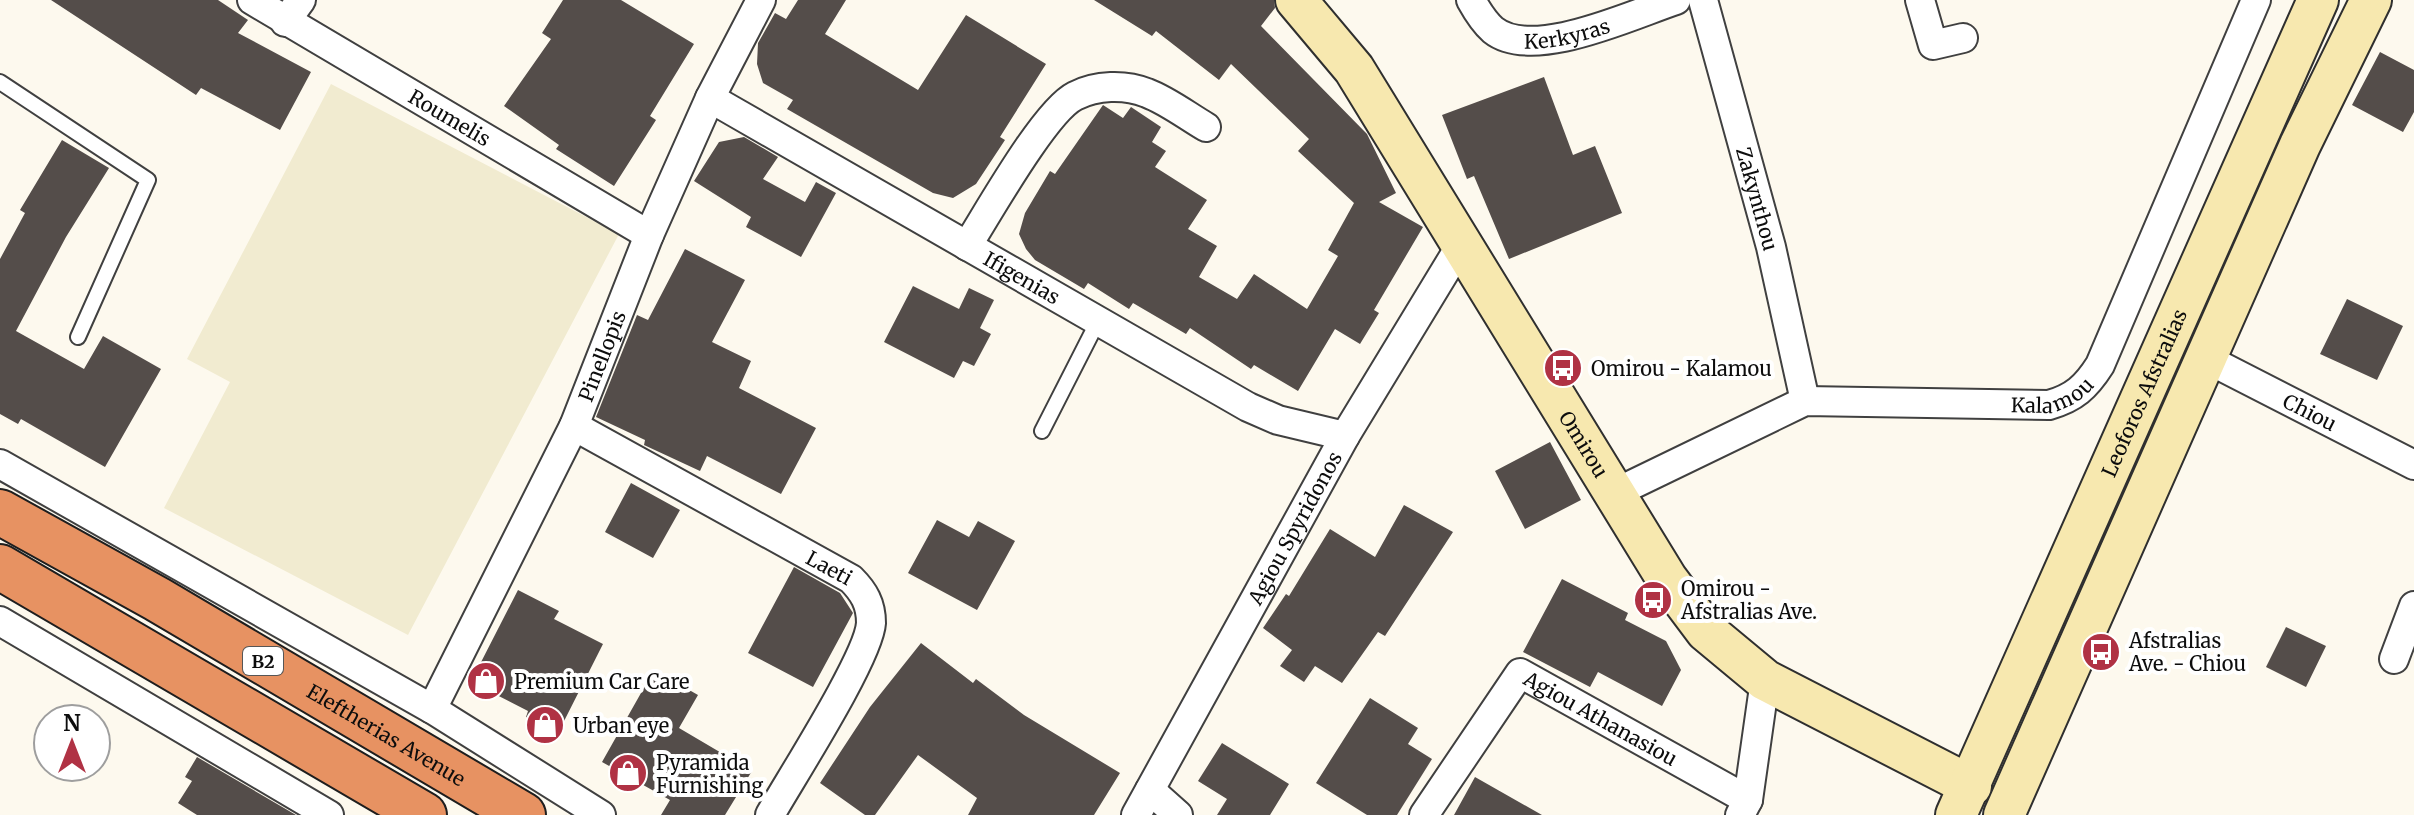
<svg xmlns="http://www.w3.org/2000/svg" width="2414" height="815" font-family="Merriweather,serif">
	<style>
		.farmland { fill: #f1ebd0 }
		.building { fill: #544d4a }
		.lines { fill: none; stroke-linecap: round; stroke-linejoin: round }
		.lane-casing { stroke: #404040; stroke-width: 18 }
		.street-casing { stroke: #404040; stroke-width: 32 }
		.secondary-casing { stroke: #2f2f2f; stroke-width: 44 }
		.highway-casing { stroke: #1e1e1e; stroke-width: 48 }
		.lane { stroke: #fff; stroke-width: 14 }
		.street { stroke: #fff; stroke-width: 28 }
		.secondary { stroke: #f7e8af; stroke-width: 40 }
		.highway { stroke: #e79262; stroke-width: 44 }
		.labels { text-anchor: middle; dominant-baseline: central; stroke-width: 8; stroke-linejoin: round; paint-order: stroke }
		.shield { fill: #fff; stroke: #565656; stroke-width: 2 }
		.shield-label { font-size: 18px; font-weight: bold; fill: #0d0d0d }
		.street-label { font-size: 20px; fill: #0d0d0d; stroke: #fff }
		.poi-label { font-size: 20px; fill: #0d0d0d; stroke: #fff; text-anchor: start }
	</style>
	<rect width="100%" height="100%" fill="#fdf9ee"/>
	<path class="farmland" d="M331,84L619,234L408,635L164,508L230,382L187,359Z"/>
	<path class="building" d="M51,0H218L248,20L238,33L311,72L280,130L201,88L196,95Z
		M563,0H621L694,44L650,116L656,120L614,186L556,149L559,145L504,106L551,39L542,33Z
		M798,0H846L825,34L918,90L966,15L1046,64L1000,137L1005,140L976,184L953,198L933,193L787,109L793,100L763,83L757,64L758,43L775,13L786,19Z
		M1094,0H1274L1275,8L1261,26L1367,134L1396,193L1379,202L1423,227L1374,310L1379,313L1360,344L1335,329L1298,391L1254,365L1251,369L1190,328L1186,334L1133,303L1129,309L1088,283L1084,289L1035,260L1026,249L1019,234L1025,213L1050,171L1055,174L1103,105L1123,118L1131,107L1161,127L1152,142L1166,151L1155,167L1207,200L1188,229L1217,246L1199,277L1237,299L1254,274L1307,309L1338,256L1328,250L1354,203L1298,151L1309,139L1231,64L1219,80L1156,31L1152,36Z
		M2380,52L2414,70V112L2403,132L2352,105Z
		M1544,77L1573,155L1595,146L1622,213L1509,259L1474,176L1467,179L1442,115Z
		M744,137L778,157L763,179L805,202L816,182L836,193L801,257L746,227L751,217L694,181L719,142Z
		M62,140L109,168L66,237L16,331L84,369L103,336L161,369L105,467L21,419L18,424L0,414V259L25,213L20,210Z
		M685,249L745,280L712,342L751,361L739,388L816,428L781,494L707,456L700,471L644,445L645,440L596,417L637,315L648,320Z
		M913,286L959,309L969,288L994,300L980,328L991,334L974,366L963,361L954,378L884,342Z
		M2347,299L2403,326L2377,380L2320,354Z
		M1550,442L1581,500L1525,529L1495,471Z
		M631,483L680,510L653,558L605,532Z
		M1404,505L1453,532L1385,636L1378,632L1342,683L1315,666L1304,682L1280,666L1292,650L1263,628L1286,594L1289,596L1330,529L1375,557Z
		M937,520L969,537L978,521L1015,541L977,610L908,573Z
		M794,567L840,593L853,613L813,687L748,653Z
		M1562,579L1628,613L1625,620L1666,641L1681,670L1662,706L1598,672L1590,687L1523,652Z
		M518,590L559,611L554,619L603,644L558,733L526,717L528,711L485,689L477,678L478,668Z
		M2286,627L2326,646L2306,687L2266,667Z
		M921,643L973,683L976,679L1024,715L1120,773L1094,815H968L977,798L918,755L875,815H865L820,783L870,707Z
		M654,670L698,695L679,728L752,771L725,815H661L670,800L602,762Z
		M1370,698L1418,728L1408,744L1432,759L1397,815H1367L1316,783Z
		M1222,743L1289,784L1270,815H1217L1227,799L1198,781Z
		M197,757L296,815H197L178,803L192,781L185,777Z
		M1475,777L1542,815H1454Z"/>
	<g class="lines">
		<defs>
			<path id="lane" d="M0,82L148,180L78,337
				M1042,431L1098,321"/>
			<g id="street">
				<path id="s1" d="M252,0L649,235"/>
				<path id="s2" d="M1471,0C1476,9 1485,23 1493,30C1533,62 1633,14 1676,0"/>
				<path id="s3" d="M1703,0L1771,247L1805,401"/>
				<path d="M1920,0L1933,45L1963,38"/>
				<path d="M285,22L301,0"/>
				<path id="s4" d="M710,98L1248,407L1278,420L1345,436"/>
				<path d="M967,246C988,213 1045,111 1075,96C1096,85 1125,84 1147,93C1168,101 1187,116 1206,127"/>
				<path id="s5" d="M2205,358L2414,465"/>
				<path id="s6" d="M574,426L851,579C864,592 871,604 871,623C869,657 791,778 770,815"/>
				<path d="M0,464L432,709L601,815"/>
				<path id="s7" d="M1615,493L1805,401L2049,405C2074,398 2086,387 2100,365L2256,0"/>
				<path d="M0,621L329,815"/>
				<path d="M2394,659L2414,606"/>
				<path id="s8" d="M432,709L574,426L649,235L710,98L761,0"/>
				<path d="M1150,790L1178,815"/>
				<path id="s9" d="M1136,815L1345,436L1461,245"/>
				<path id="s10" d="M1424,815L1520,673L1748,800"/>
				<path d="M1740,815L1748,800L1765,680"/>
			</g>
			<g id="secondary">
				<path id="s11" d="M1296,0L1354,69L1667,579L1706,631L1765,680L1971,786"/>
				<path id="s12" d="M1956,815L2318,0"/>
				<path d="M2004,815L2300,145L2371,0"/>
			</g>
			<g id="highway">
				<path id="s13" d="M0,512L157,599L523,815"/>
				<path d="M0,567L424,815"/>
			</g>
		</defs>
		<use href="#lane" class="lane-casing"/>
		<use href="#street" class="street-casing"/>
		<use href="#secondary" class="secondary-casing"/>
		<use href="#highway" class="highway-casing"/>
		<use href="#lane" class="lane"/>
		<use href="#street" class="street"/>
		<use href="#secondary" class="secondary"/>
		<use href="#highway" class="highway"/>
	</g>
	<defs>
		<symbol id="bus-disc" viewBox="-11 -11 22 22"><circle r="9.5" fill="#b03244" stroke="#fff"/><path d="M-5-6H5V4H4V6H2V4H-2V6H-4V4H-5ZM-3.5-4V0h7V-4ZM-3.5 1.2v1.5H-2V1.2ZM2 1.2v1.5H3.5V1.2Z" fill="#fff"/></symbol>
		<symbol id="shop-disc" viewBox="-11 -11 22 22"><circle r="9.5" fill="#b03244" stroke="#fff"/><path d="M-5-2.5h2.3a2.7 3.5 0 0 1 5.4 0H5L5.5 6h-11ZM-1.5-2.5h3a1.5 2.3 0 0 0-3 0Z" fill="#fff"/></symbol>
	</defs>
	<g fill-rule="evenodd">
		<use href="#bus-disc" x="1541" y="346" width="44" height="44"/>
		<use href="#bus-disc" x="1631" y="578" width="44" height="44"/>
		<use href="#bus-disc" x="2079" y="630" width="44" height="44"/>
		<use href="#shop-disc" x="464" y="659" width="44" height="44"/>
		<use href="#shop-disc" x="523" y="703" width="44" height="44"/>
		<use href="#shop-disc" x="606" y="751" width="44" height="44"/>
	</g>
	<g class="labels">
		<rect class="shield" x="243" y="647" width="40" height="28" rx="6"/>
		<g class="shield-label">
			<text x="263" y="661">B2</text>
		</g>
		<g class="street-label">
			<text stroke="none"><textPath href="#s2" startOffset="114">Kerkyras</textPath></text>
			<text stroke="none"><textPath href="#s1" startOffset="230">Roumelis</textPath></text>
			<text stroke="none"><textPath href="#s3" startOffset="206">Zakynthou</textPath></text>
			<text stroke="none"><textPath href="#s4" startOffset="360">Ifigenias</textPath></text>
			<text stroke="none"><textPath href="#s8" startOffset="392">Pinellopis</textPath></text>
			<text stroke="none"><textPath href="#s7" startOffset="460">Kalamou</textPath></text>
			<text stroke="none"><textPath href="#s12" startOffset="462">Leoforos Afstralias</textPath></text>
			<text stroke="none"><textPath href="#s5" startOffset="118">Chiou</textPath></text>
			<text stroke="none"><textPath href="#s11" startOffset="530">Omirou</textPath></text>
			<text stroke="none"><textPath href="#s9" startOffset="328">Agiou Spyridonos</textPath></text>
			<text stroke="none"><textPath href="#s6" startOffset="292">Laeti</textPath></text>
			<text stroke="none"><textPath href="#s10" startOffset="264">Agiou Athanasiou</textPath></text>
			<text stroke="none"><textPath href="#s13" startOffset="446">Eleftherias Avenue</textPath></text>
		</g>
		<g class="poi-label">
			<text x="1591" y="368">Omirou - Kalamou</text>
			<text x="1681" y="588">Omirou -<tspan x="1681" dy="23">Afstralias Ave.</tspan></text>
			<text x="2129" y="640">Afstralias<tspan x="2129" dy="23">Ave. - Chiou</tspan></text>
			<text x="514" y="681">Premium Car Care</text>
			<text x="573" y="725">Urban eye</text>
			<text x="656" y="762">Pyramida<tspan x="656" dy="23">Furnishing</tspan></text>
		</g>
	</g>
	<g transform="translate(72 743)"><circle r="38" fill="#ffffff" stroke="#9e9e9e" stroke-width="2"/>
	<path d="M0-6L14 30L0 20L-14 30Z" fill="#b03244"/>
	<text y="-12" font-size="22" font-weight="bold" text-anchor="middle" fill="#0d0d0d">N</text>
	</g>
</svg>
